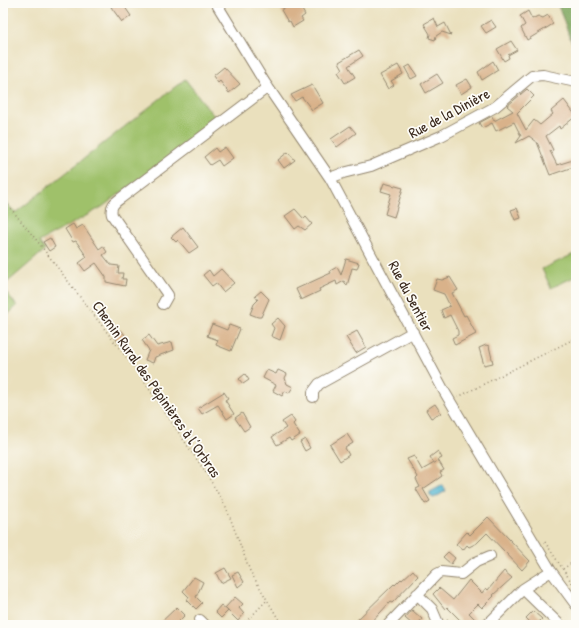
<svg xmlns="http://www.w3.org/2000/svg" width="579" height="628" font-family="'Patrick Hand',sans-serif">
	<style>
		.green { fill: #9fc16a; stroke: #6d7644 }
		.forest { fill: #7fa75e; stroke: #5d683e }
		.water { fill: #4fb3ce; stroke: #456e76 }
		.building { fill: #d9b28a }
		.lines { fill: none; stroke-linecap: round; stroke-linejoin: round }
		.minor-casing { stroke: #92856e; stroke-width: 12 }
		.path { stroke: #92856e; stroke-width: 1.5; stroke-dasharray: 1 3; stroke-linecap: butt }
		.minor { stroke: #fff; stroke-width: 10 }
		.labels { text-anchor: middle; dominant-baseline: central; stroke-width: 3.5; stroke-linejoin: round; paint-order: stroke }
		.street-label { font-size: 15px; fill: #3b2a1e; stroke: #fdfcf7 }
	</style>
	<rect width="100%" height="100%" fill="#fdfcf7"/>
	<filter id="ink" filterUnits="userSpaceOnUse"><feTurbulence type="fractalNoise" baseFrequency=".025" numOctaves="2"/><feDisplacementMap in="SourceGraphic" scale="8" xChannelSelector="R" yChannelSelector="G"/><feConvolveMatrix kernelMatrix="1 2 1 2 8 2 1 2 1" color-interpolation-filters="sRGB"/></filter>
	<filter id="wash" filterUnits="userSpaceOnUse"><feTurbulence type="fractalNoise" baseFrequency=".012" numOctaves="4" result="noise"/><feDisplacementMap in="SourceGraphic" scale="16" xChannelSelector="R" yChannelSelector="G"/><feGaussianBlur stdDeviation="0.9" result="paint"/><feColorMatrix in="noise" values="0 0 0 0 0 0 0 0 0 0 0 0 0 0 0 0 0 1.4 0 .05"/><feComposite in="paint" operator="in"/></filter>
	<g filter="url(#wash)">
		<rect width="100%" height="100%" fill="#eae0bd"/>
		<path class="green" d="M185,79L218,121L102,207L39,242L45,250L3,286V199L15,213Z
			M576,253V276L551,288L542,269Z
			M3,288L17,306L3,319Z"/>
		<path class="forest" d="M557,3H576V53Z"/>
		<path class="water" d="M443,485L446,491L434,498L430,496V492Z"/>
		<g id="blocks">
			<path class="building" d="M117,3H122L131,16L122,22L111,7Z
				M292,3H298L305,15L301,18L303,21L293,27L290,21L288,22L281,10Z
				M528,11L532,19L538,16L543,18L548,15L553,24L527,40L521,28L525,25L520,16Z
				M434,18L438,27L445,23L451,35L442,32L436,36L435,40L429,38L430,34L424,24Z
				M491,20L496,27L486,33L481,26Z
				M511,41L517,50L508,55L509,58L504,61L497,49Z
				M359,50L363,56L348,66L355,77L345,83L338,72L343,69L339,62Z
				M493,61L498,70L482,80L478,72Z
				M398,65L403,74L391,81L394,85L388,89L380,75Z
				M410,65L417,76L411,79L405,68Z
				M224,67L240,84L229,93L220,81L218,83L213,76Z
				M437,74L443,83L426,93L421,84Z
				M467,79L472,87L461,94L456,85Z
				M312,85L323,103L312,110L302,97L295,101L291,95Z
				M527,89L534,96L517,113L526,130L534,120L540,125L553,114L551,111L564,100L576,116L560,129L559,126L546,136L553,150L550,151L557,165L576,159V166L550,175L537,142L529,136L516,143L521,136L514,122L496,131L492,123L482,128L479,123L492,116L494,121L513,111L507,106Z
				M350,126L356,133L337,147L331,139Z
				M225,147L233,158L222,166L218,160L210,165L204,157L215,148L218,152Z
				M288,152L295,160L284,168L278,160Z
				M384,183L403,188L394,217L385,214L391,194L381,191Z
				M517,208L521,218L515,220L511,210Z
				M295,209L304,219L306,217L312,224L305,230L299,226L295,229L285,216Z
				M73,224L76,229L83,225L99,249L103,246L107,252L103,255L111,265L119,266L118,273H123L122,279H126L125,286L106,282V277L96,263L85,271L79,263L87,257L76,241L73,242L65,229Z
				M183,227L198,247L189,253L178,240L176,242L171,237Z
				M50,238L55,247L49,251L43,242Z
				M346,259L359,263L357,269L352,268L347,286L344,281L337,285L336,281L319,289L320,291L301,300L296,289L331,273L330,271L337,267L341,275Z
				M221,269L234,283L223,292L216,283L212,286L203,275L209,270L213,276Z
				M450,277L458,290L452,293L464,316L466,315L476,334L455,345L452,338L458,335V331L450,315L444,318L441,310L450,306L444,294L433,290L437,279L442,280Z
				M261,291L269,299L261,317H258L250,314L254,304L258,300L255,296Z
				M278,318L285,326L280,340L271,336L274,328L271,324Z
				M212,324L227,330L229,325L240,329L231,351L216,345L218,340L207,336Z
				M121,330L129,340L121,346L114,336Z
				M357,331L366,347L356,353L346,337Z
				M149,335L157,346L172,342L174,350L155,357L153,363L145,360L149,350L142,340Z
				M486,345L489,346L493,363L484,365L479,348Z
				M267,370L276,374L278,370L287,374L285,378L287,384L293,387L289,393L285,391L282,396L273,391L276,385L263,378Z
				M245,374L249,380L243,384L239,379Z
				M224,392L228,398L225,400L234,414L227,419L218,405L202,414L198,408Z
				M435,404L441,413L431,418L426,410Z
				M242,413L250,427L244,431L235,418Z
				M291,416L295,422L293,424L300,435L291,441L289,438L277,445L272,437L286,428L282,422Z
				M347,434L353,443L345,448L349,455L340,461L330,445Z
				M305,439L310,448L305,451L300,442Z
				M438,451L442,458L438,460L444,470L440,472L442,476L423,489L430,501L425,504L416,489L420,487L416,479L418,477L407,459L414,456L422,470L436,462L434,463L430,457Z
				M488,517L530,561L522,570L487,533L477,543L469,547L467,545L463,550L456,544L467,532L470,535Z
				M448,552L455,558L451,564L443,557Z
				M225,568L231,578L221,583L216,573Z
				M413,570L418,576L392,603L390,602L369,625H352L394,584L395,585L401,579L402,580Z
				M504,571L512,578L493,595L494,596L482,608L478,604L469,613L475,619L469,625L461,621L447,607L445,609L433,594L439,588L453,600L469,580L482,593L486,588L488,590Z
				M238,572L244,582L238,587L232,575Z
				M194,577L203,582L196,597L202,603L196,609L187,600L189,597L183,591Z
				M235,597L243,604L239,608L244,614L238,621L225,608Z
				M221,605L228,611L221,618L215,612Z
				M177,607L185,615L175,625H158Z
				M412,610L422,619L417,625H413L405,618Z
				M533,611L542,619L536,625H527L530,622L526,618Z"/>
		</g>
	</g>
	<g filter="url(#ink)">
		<use href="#blocks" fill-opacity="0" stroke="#92856e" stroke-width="1"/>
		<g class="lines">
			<defs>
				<path id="minor" d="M216,3L265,83L330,178L444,391L551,571L576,605
					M330,178L343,173L371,166L441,136L495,107L532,76L543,75L576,82
					M163,304L168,295L112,215C110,206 114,203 121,198L268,87
					M313,397V392L319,384L413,332
					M523,589L559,624L558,625
					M417,594L432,609L438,623
					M200,620L205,625
					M388,625L437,574L441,572L461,574L476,562L490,556
					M487,625L523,589L551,571"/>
			</defs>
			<use href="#minor" class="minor-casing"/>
			<path class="path" d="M3,199L38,242L139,374L206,473L226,507L250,571L282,625
				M458,397L576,338
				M545,542L572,583
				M563,569L576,560
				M447,620L453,625
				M243,625L267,600"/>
			<use href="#minor" class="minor"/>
		</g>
	</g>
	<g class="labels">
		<g class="street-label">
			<text transform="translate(449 113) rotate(-28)">Rue de la Dinière</text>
			<text transform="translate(411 296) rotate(62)">Rue du Sentier</text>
			<text transform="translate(157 389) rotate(55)">Chemin Rural des Pépinières à l’Orbras</text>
		</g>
	</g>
	<rect width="579" height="628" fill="none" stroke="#fdfcf7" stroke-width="16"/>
</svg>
